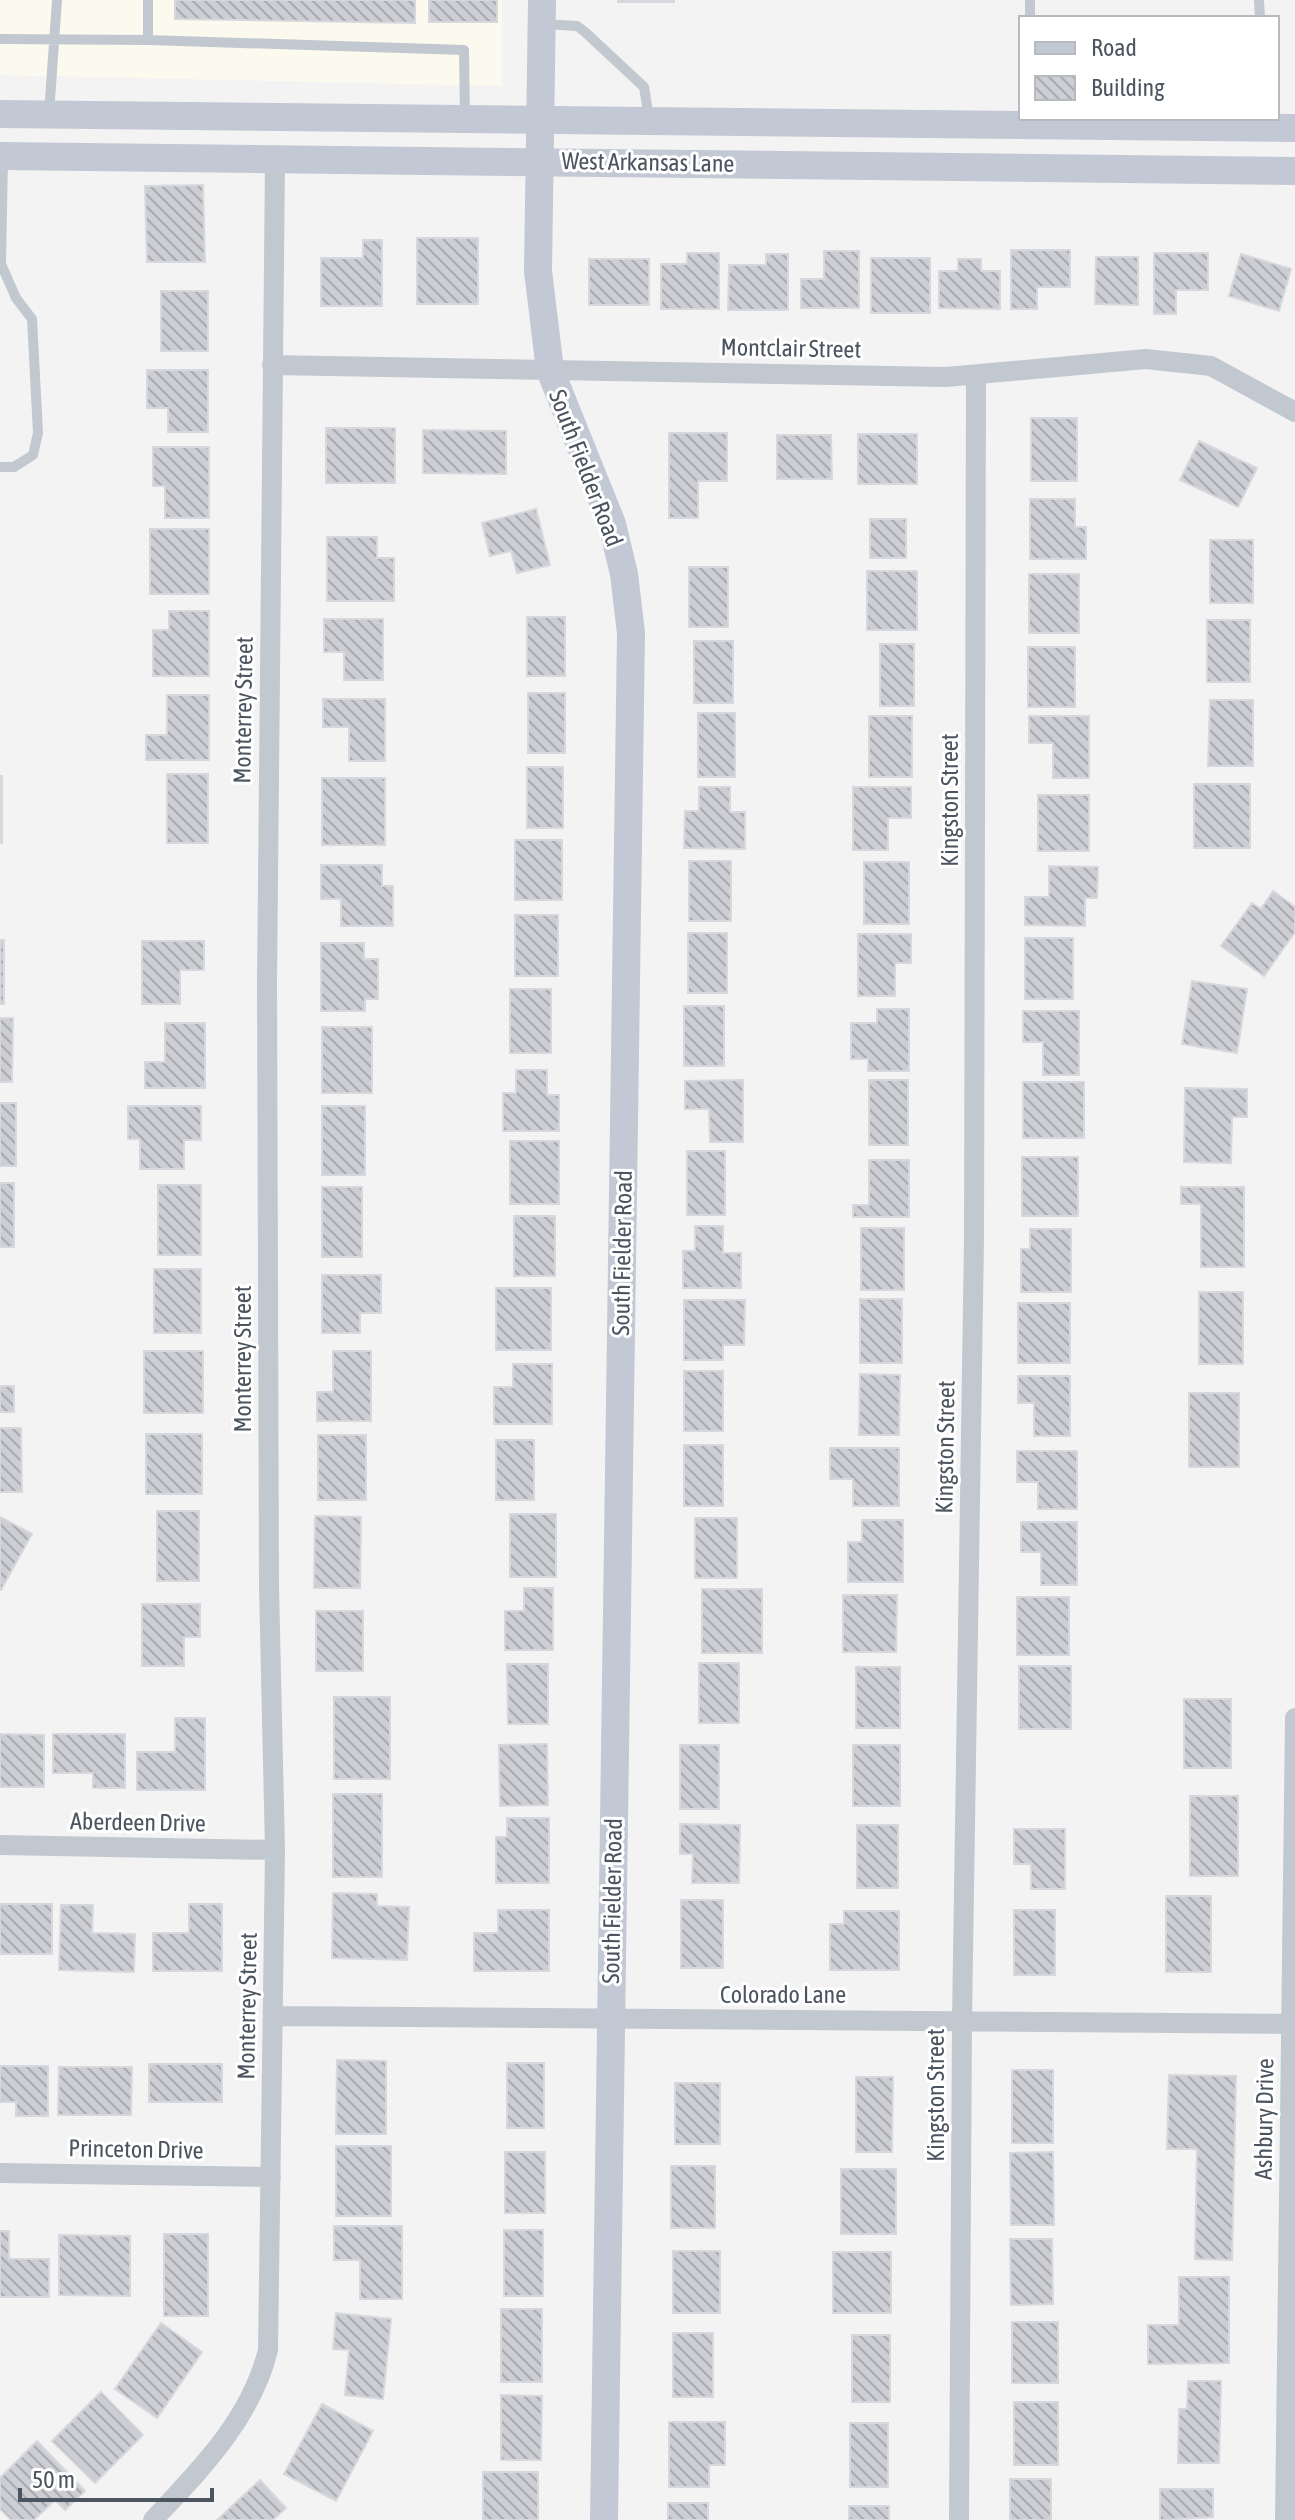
<svg xmlns="http://www.w3.org/2000/svg" width="1295" height="2520" font-family="'Asap Condensed',sans-serif">
	<style>
		.commercial { fill: #fcfaef }
		.building { fill: url(#building-back-hatch); stroke: #d7d8dd; stroke-width: 2 }
		.lines { fill: none; stroke-linecap: round; stroke-linejoin: round }
		.lane { stroke: #c2c8d0; stroke-width: 10 }
		.street { stroke: #c2c8d0; stroke-width: 20 }
		.secondary { stroke: #c2c9d4; stroke-width: 28 }
		.labels { text-anchor: middle; dominant-baseline: central; stroke-width: 6; stroke-linejoin: round; paint-order: stroke }
		.street-label { font-size: 24px; fill: #4b545f; stroke: #fff }
	</style>
	<defs>
		<pattern id="building-back-hatch" width="6" height="6" patternUnits="userSpaceOnUse" patternTransform="scale(2)"><rect width="6" height="6" fill="#cdced4"/><path d="M-1 5l2 2M0 0l6 6M5-1l2 2" fill="none" stroke="#a8aaaf"/></pattern>
	</defs>
	<rect width="100%" height="100%" fill="#f4f3f3"/>
	<path class="commercial" d="M0,0H502V86L0,75Z"/>
	<path class="building" d="M175,0H415V23L175,19Z
		M429,0H497V22H429Z
		M618,0H674V2H618Z
		M203,185L205,262H147L145,186Z
		M417,238H478V304H417Z
		M363,240H382V306H321V258H363Z
		M1011,250H1070V287H1037V309H1011Z
		M824,251H859V308H801V279H824Z
		M687,253H719V309H661V264H687Z
		M1154,253H1208V290H1176V314H1154Z
		M766,254H788V310H728L729,265H766Z
		M1241,254L1291,269L1279,311L1229,296Z
		M1096,257H1138V305L1095,304Z
		M871,258H930V313H871Z
		M589,259H649V305H589Z
		M958,259H981V271H1000V309L939,308V271H958Z
		M161,291H208V351H161Z
		M147,370H208V432H168V408H147Z
		M1031,418H1077V481H1031Z
		M326,428H395V483H326Z
		M423,430L506,431V474L423,473Z
		M669,433H727V481H698V518H669Z
		M858,434H917V484H858Z
		M777,435H831L832,479H777Z
		M1199,441L1257,468L1238,507L1180,480Z
		M153,447H209V518H165V486H153Z
		M1030,499H1075V527H1086V559H1030Z
		M536,509L550,565L517,573L511,551L490,556L482,523Z
		M870,519H906V558H870Z
		M150,529H209V594H150Z
		M327,537H377V558H394V601H327Z
		M1210,540H1253V603H1210Z
		M689,567H728V627H689Z
		M867,571H917V630H867Z
		M1029,574H1079V633H1029Z
		M169,611H209V676H153V630H169Z
		M527,617H565V676H527Z
		M324,619H383V680H344V652H324Z
		M1207,620H1250V682H1207Z
		M694,641H733V703H694Z
		M880,644H914V706H880Z
		M1028,647H1075V707H1028Z
		M528,693H565V753H528Z
		M167,695H209V760H146V735H167Z
		M323,699H385V761H349V727H323Z
		M1210,700H1253V766H1208Z
		M698,713H735V777H698Z
		M869,716H912V777H869Z
		M1029,716H1089V778H1053V743H1029Z
		M527,767H563V828H527Z
		M167,774H208V843H167Z
		M0,776H2V843H0Z
		M322,778H385V845H322Z
		M1194,784H1250V848H1194Z
		M699,787H730V812H745V849L684,848L685,811H699Z
		M853,787H911V818H888V850H853Z
		M1038,795H1089V851H1038Z
		M515,840H562V900H515Z
		M689,861H731V921H689Z
		M864,862H909V924H864Z
		M321,865H382V886H393V926H341V899H321Z
		M1049,866L1098,867L1097,898H1085V926L1025,925V897H1049Z
		M1273,891L1295,907V932L1264,976L1221,946L1252,903L1261,909Z
		M515,915H558V976H515Z
		M688,933H727V993H688Z
		M858,934H911V963H895V996H858Z
		M1025,938H1073V999H1025Z
		M0,940H4V1004H0Z
		M142,941H204V970H180V1004H142Z
		M321,943H364V959H378V999H365V1011H321Z
		M1192,981L1247,989L1237,1053L1182,1044Z
		M510,989H551V1053H510Z
		M684,1006H724V1066H684Z
		M877,1009H909V1071H868V1059H851V1023H877Z
		M1023,1011H1079V1075H1043V1042H1023Z
		M0,1018H13L12,1082H0Z
		M165,1023H205V1088H145V1062H165Z
		M322,1027H372V1093H322Z
		M516,1070H547V1095H559V1131H503V1093H516Z
		M743,1080V1142H710L709,1109H685V1081Z
		M869,1080H908V1145H869Z
		M1023,1082H1084V1138H1023Z
		M1185,1088L1247,1089V1117H1232L1231,1163L1184,1162Z
		M0,1103H16V1166H0Z
		M128,1106H201V1140H184V1169H140V1139H128Z
		M322,1106H365V1175H322Z
		M510,1141H559V1204H510Z
		M687,1151H725V1215H687Z
		M1022,1157H1078V1216H1022Z
		M869,1160H909V1217H853V1205H869Z
		M0,1183H14V1247H0Z
		M158,1185H201V1255H158Z
		M322,1187H362V1257H322Z
		M1181,1187H1244V1267H1201V1204H1181Z
		M514,1216H555V1276H514Z
		M695,1226H723V1253H741V1288H683V1251H695Z
		M861,1228H904V1290H861Z
		M1030,1229H1071V1292H1021V1249H1030Z
		M154,1269H201V1333H154Z
		M322,1275H381V1313H360V1333H322Z
		M496,1288H551V1350H496Z
		M1199,1292H1243V1364H1199Z
		M860,1299H902V1363H860Z
		M684,1300H745L744,1345H723V1360H684Z
		M1018,1303H1070V1363H1018Z
		M144,1351H203V1413H144Z
		M333,1351H371V1421H317V1392H333Z
		M513,1364H552V1424H494V1387H513Z
		M684,1371H723V1431H684Z
		M860,1374L900,1375L899,1435H859Z
		M1018,1376H1070V1436H1034V1403H1018Z
		M0,1386H14V1412H0Z
		M1189,1393H1239V1467H1189Z
		M0,1428H21L22,1492H0Z
		M146,1434H202V1494H146Z
		M318,1435H366V1500H318Z
		M496,1440H534V1500H496Z
		M684,1445H723V1506H684Z
		M830,1448H899V1506H853V1479H830Z
		M1017,1451H1077V1509H1038V1482H1017Z
		M157,1511H199V1581H157Z
		M510,1514H556V1577H510Z
		M315,1516L361,1517L360,1588H314Z
		M0,1517L32,1534L1,1590H0Z
		M695,1518H737V1578H695Z
		M862,1520H903V1582H848V1542H862Z
		M1021,1522H1077V1585H1041V1552H1021Z
		M524,1588H553V1650H505V1611H524Z
		M702,1589H762V1653H702Z
		M843,1595H897L896,1652H843Z
		M1017,1597H1069V1655H1017Z
		M142,1604H200V1637H184V1666H142Z
		M316,1611H363V1671H316Z
		M699,1663H739V1723H699Z
		M507,1664H548V1724H508Z
		M1019,1666H1071V1729H1019Z
		M856,1667H900V1728H856Z
		M334,1697H390V1779H334Z
		M1184,1699H1231V1768H1184Z
		M175,1718H205V1790H137V1752H175Z
		M0,1734L44,1735V1787H0Z
		M53,1734H125V1788H93V1773H53Z
		M547,1744L548,1805L500,1806L499,1745Z
		M680,1745H719V1809H680Z
		M853,1745H900V1806H853Z
		M333,1794H382V1877H333Z
		M1190,1796H1238V1876H1190Z
		M507,1818H549V1883H496V1837H507Z
		M680,1824L740,1825L739,1883H692L693,1854H680Z
		M857,1825H898V1888H857Z
		M1014,1829H1065V1889H1031V1864H1014Z
		M333,1893L377,1894V1906L409,1907L407,1960L332,1958Z
		M1166,1896H1211V1972H1166Z
		M681,1900H723V1968H681Z
		M0,1904H52V1954H0Z
		M189,1904H222V1971H153V1933H189Z
		M61,1905H93L92,1933L135,1934L134,1972L59,1970Z
		M498,1910H549V1971H474V1933H498Z
		M1014,1910H1055V1975H1014Z
		M844,1911H899V1970H830V1924H844Z
		M337,2060L386,2061V2134H336Z
		M507,2063H544V2128H507Z
		M149,2064H222V2102H149Z
		M0,2066H48V2116H16V2102H0Z
		M59,2067H132L131,2115H58Z
		M1012,2070H1053V2143H1012Z
		M1169,2075L1236,2076L1232,2260L1195,2259L1197,2149H1167Z
		M856,2077H893L892,2152H856Z
		M675,2083H720V2144H675Z
		M336,2146H391V2216H336Z
		M505,2152H545V2213H505Z
		M1053,2152L1054,2225H1011L1010,2153Z
		M671,2166H715V2228H671Z
		M841,2169H896V2234H841Z
		M334,2226H402V2299H360V2260H334Z
		M504,2230H543V2296H504Z
		M0,2231H9V2259H49V2297H0Z
		M164,2234H208V2316H164Z
		M59,2235L130,2236V2296L59,2295Z
		M1010,2239H1052L1053,2304L1011,2305Z
		M673,2251H720V2313H673Z
		M833,2252H891V2313H833Z
		M1179,2277H1229V2363L1148,2364V2325H1179Z
		M501,2309H542V2382H501Z
		M336,2313L391,2319L383,2399L345,2395L349,2350L333,2349Z
		M1012,2322H1058V2383H1012Z
		M161,2323L202,2352L157,2418L115,2389Z
		M673,2333H713V2397H673Z
		M852,2335H890V2402H852Z
		M1188,2381H1221L1219,2463H1178L1179,2409H1187Z
		M101,2392L143,2435L95,2483L52,2441Z
		M501,2395L542,2396L541,2460H501Z
		M1014,2402H1058V2465H1014Z
		M322,2404L373,2431L336,2501L284,2474Z
		M669,2422H725V2465H709V2487H669Z
		M850,2423H888V2487H850Z
		M37,2441L85,2491L65,2510L55,2500L34,2520H11L0,2509V2478Z
		M483,2472H538V2520H483Z
		M1010,2479H1051V2520H1010Z
		M260,2480L286,2508L273,2520H217Z
		M1160,2489H1213V2517L1160,2520Z
		M668,2503H708V2520H668Z
		M849,2506H889V2520H849Z"/>
	<g class="lines">
		<path class="lane" d="M1030,0V18
			M1259,0L1260,18
			M544,24L577,26L585,32L644,87L649,118
			M0,39L148,40V0
			M148,40L464,50L465,117
			M49,114L57,0
			M0,467H14L33,455L38,433L32,319L16,298L1,264L3,159"/>
		<path class="street" d="M272,365L946,377L1146,359L1211,366L1295,412
			M0,1845L275,1850
			M273,2016L1292,2024
			M0,2173L271,2177
			M153,2520C201,2469 251,2419 268,2350L275,1850L269,1586L267,982L275,159
			M959,2520L962,2021L974,1238L976,375
			M1285,2520L1295,1718"/>
		<path class="secondary" d="M542,0L538,271L550,370L612,524L624,574L631,633L604,2520
			M0,114L1295,128
			M0,156L1295,171"/>
	</g>
	<g class="labels">
		<g class="street-label">
			<text transform="translate(648 162) rotate(1)">West Arkansas Lane</text>
			<text transform="translate(791 348) rotate(1)">Montclair Street</text>
			<text transform="translate(586 468) rotate(69)">South Fielder Road</text>
			<text transform="translate(243 710) rotate(-89)">Monterrey Street</text>
			<text transform="translate(949 800) rotate(-90)">Kingston Street</text>
			<text transform="translate(622 1253) rotate(-89)">South Fielder Road</text>
			<text transform="translate(242 1359) rotate(-90)">Monterrey Street</text>
			<text transform="translate(945 1447) rotate(-89)">Kingston Street</text>
			<text transform="translate(138 1822) rotate(1)">Aberdeen Drive</text>
			<text transform="translate(612 1901) rotate(-89)">South Fielder Road</text>
			<text x="783" y="1994">Colorado Lane</text>
			<text transform="translate(247 2006) rotate(-89)">Monterrey Street</text>
			<text transform="translate(935 2095) rotate(-90)">Kingston Street</text>
			<text transform="translate(1264 2119) rotate(-89)">Ashbury Drive</text>
			<text transform="translate(136 2149) rotate(1)">Princeton Drive</text>
		</g>
	</g>
	<rect x="1019" y="16" width="260" height="104" fill="#ffffff" stroke="#b7bbbf" stroke-width="2"/>
	<rect x="1035" y="42" width="40" height="12" fill="#c2c9d4" stroke="#b7bbbf" stroke-width="2"/>
	<text x="1091" y="56" font-size="24" fill="#4b545f">Road</text>
	<rect x="1035" y="76" width="40" height="24" fill="url(#building-back-hatch)" stroke="#b7bbbf" stroke-width="2"/>
	<text x="1091" y="96" font-size="24" fill="#4b545f">Building</text>
	<path d="M20 2488v12h192v-12" fill="none" stroke="#4b545f" stroke-width="4"/>
	<text x="32" y="2488" font-size="24" fill="#4b545f" stroke="#ffffff" stroke-width="6" paint-order="stroke">50 m</text>
</svg>
